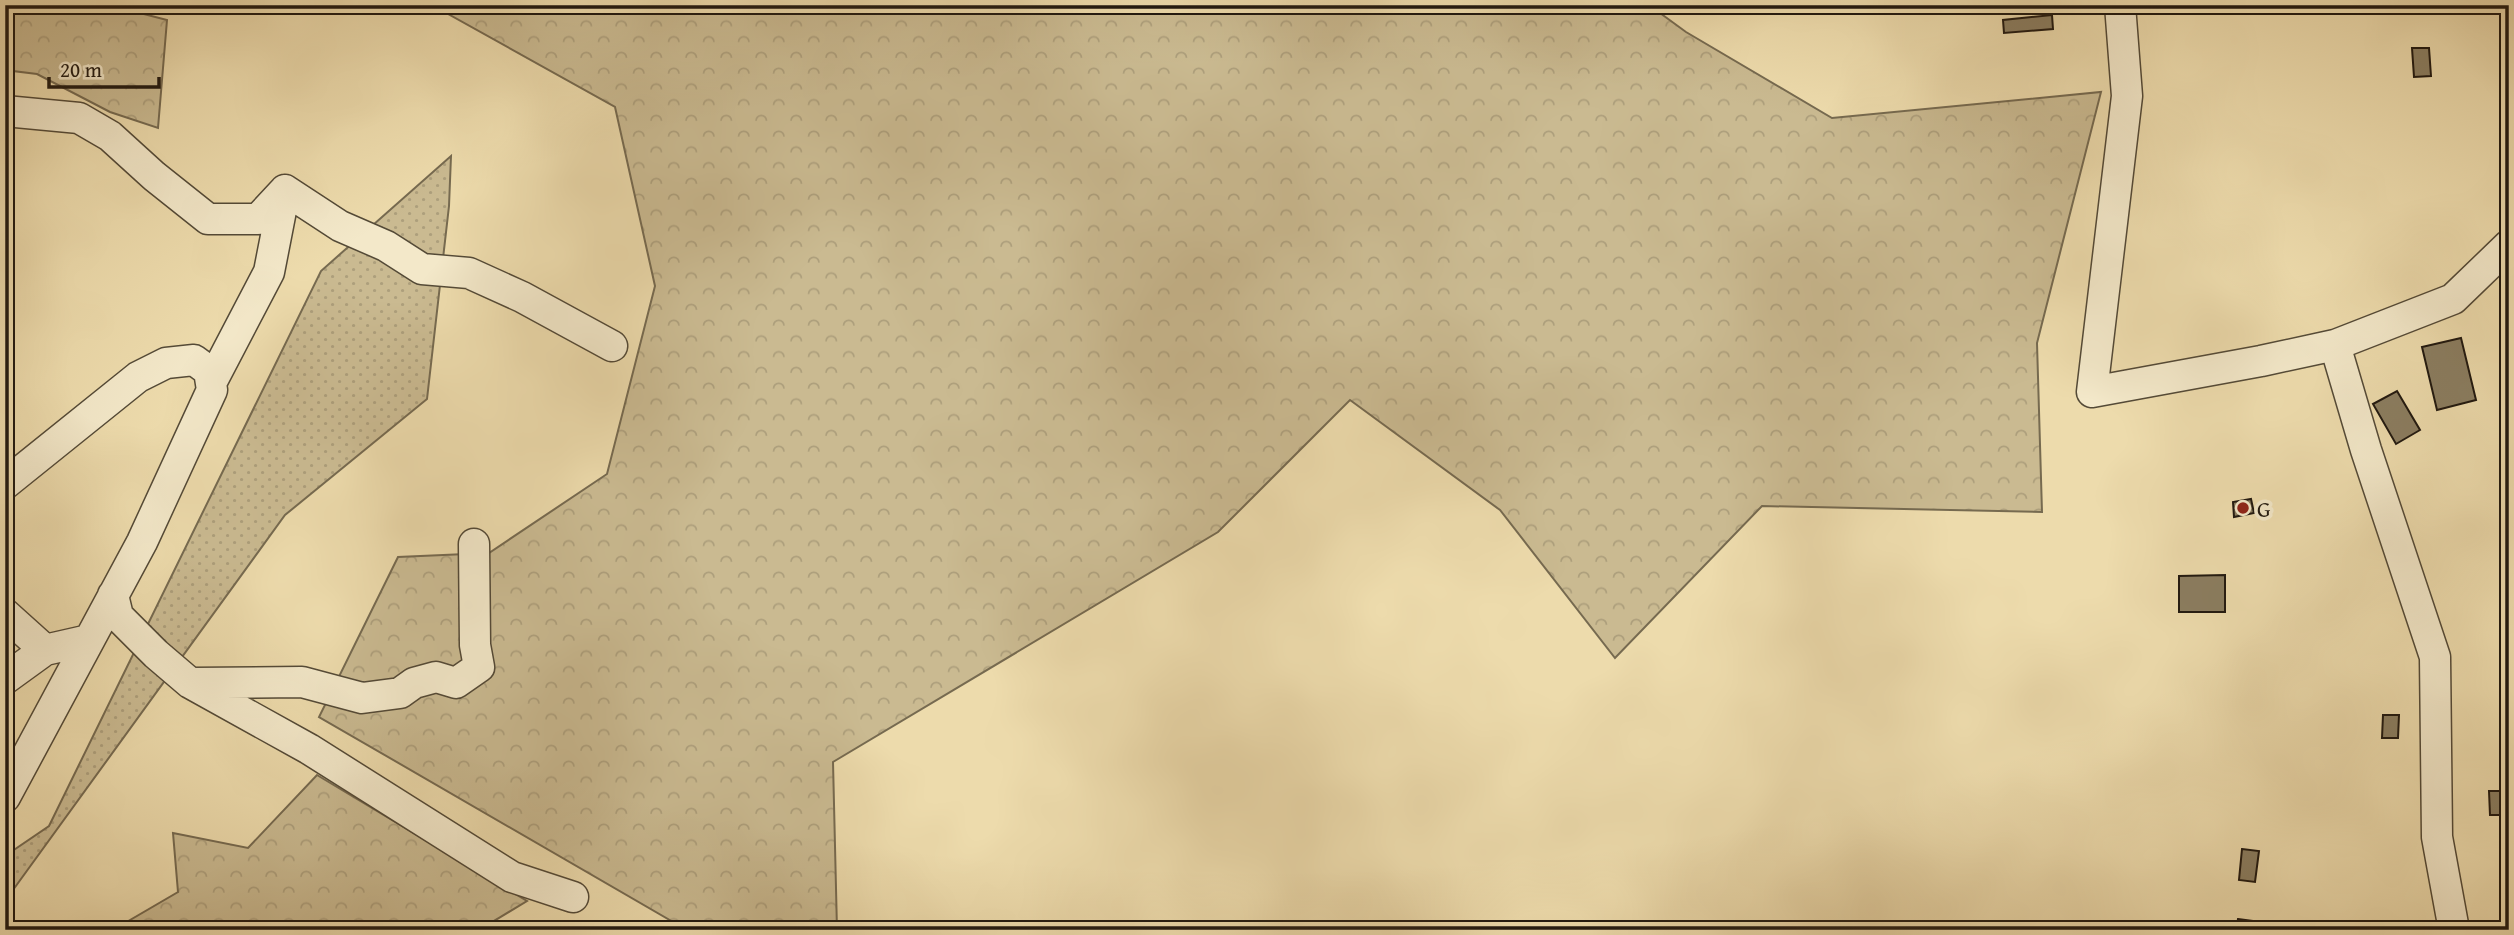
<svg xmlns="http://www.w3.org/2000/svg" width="2514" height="935" font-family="'Gentium Book Plus',serif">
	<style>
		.forest { fill: url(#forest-crowns); stroke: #766a50; stroke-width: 2 }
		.garden { fill: url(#garden-dots); stroke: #766a50; stroke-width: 2 }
		.building { fill: #8b7e61; stroke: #211910; stroke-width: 2 }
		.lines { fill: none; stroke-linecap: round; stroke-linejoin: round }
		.minor-casing { stroke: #544a37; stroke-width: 33 }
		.minor { stroke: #f3e8c9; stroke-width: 30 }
		.poi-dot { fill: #8f2418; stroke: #f3e8c9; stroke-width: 2.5 }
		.labels { text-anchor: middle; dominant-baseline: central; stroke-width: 7; stroke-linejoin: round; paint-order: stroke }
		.poi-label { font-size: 23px; fill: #211910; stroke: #f3e8c9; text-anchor: start }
	</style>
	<defs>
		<pattern id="forest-crowns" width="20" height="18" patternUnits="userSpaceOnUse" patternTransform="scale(1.75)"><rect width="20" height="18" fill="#caba91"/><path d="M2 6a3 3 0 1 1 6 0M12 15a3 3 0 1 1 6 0" fill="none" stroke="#ad9f7c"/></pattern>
		<pattern id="garden-dots" width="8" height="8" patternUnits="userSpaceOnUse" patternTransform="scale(1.75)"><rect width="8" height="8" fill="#caba91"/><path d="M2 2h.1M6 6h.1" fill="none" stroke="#ad9f7c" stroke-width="1.8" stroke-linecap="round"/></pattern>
	</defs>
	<rect width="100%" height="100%" fill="#eddbac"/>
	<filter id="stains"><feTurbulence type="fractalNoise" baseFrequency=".00286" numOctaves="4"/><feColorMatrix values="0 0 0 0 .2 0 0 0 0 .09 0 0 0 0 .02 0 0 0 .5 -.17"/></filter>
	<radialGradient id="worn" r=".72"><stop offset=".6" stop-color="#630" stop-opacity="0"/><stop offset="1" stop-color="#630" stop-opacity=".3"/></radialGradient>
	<path class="forest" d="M5,5H109L167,20L158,128L110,112L37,74L5,70Z
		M432,5H1649L1686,32L1832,118L2101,92L2037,343L2042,512L1762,506L1615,658L1500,510L1350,400L1218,532L833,762L837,930H687L319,717L398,557L489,553L607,474L655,286L615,107Z
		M317,775L527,901L479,930H113L178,892L173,833L248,848Z"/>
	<path class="garden" d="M451,156L449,206L427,399L285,515L5,901V856L49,826L321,271Z"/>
	<path class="building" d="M2466,5H2490V7L2467,10Z
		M2052,15L2053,29L2004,33L2003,20Z
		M2412,48H2429L2431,76L2414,77Z
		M2461,338L2476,400L2437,410L2422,347Z
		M2397,391L2420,430L2396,444L2373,404Z
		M2251,499L2254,513L2234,517L2233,502Z
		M2225,575V612H2179V576Z
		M5,643L13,647L5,664Z
		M2383,715H2399L2398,738H2382Z
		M2489,791H2509V815H2490Z
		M2242,849L2259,851L2255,882L2239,880Z
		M2238,919L2269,923L2268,930H2236Z"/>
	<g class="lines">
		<defs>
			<path id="minor" d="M2120,5L2127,96L2092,392L2261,361L2335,345L2366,450L2435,657L2437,837L2454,930
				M5,111L79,118L110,136L154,176L208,219H258L285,190
				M285,190L340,226L386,246L422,269L469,273L522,297L612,346
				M2335,345L2453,299L2509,245
				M211,383L269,272L285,190
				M5,484L138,377L166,363L194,360L209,371L212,390L142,542L5,797
				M113,595L118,616L156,654L190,683L309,749L512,877L573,897
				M5,614L45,650
				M5,679L45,650L89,640
				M193,683L302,682L362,698L400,693L414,683L436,677L456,683L479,667L475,645L474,544"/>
		</defs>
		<use href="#minor" class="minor-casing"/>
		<use href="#minor" class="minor"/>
	</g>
	<circle class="poi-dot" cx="2243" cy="508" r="7"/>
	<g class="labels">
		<g class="poi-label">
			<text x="2257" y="508">G</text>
		</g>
	</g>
	<rect width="2514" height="935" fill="none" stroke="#eddbac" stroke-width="28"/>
	<rect x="7" y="7" width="2500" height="921" fill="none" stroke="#211910" stroke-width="3.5"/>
	<rect x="14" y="14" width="2486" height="907" fill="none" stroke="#211910" stroke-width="2"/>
	<path d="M49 77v10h110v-10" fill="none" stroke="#211910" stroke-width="3.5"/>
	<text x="60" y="77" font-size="21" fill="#211910" stroke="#f3e8c9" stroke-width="5" paint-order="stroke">20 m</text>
	<rect width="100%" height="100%" filter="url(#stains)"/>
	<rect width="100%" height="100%" fill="url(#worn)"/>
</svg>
